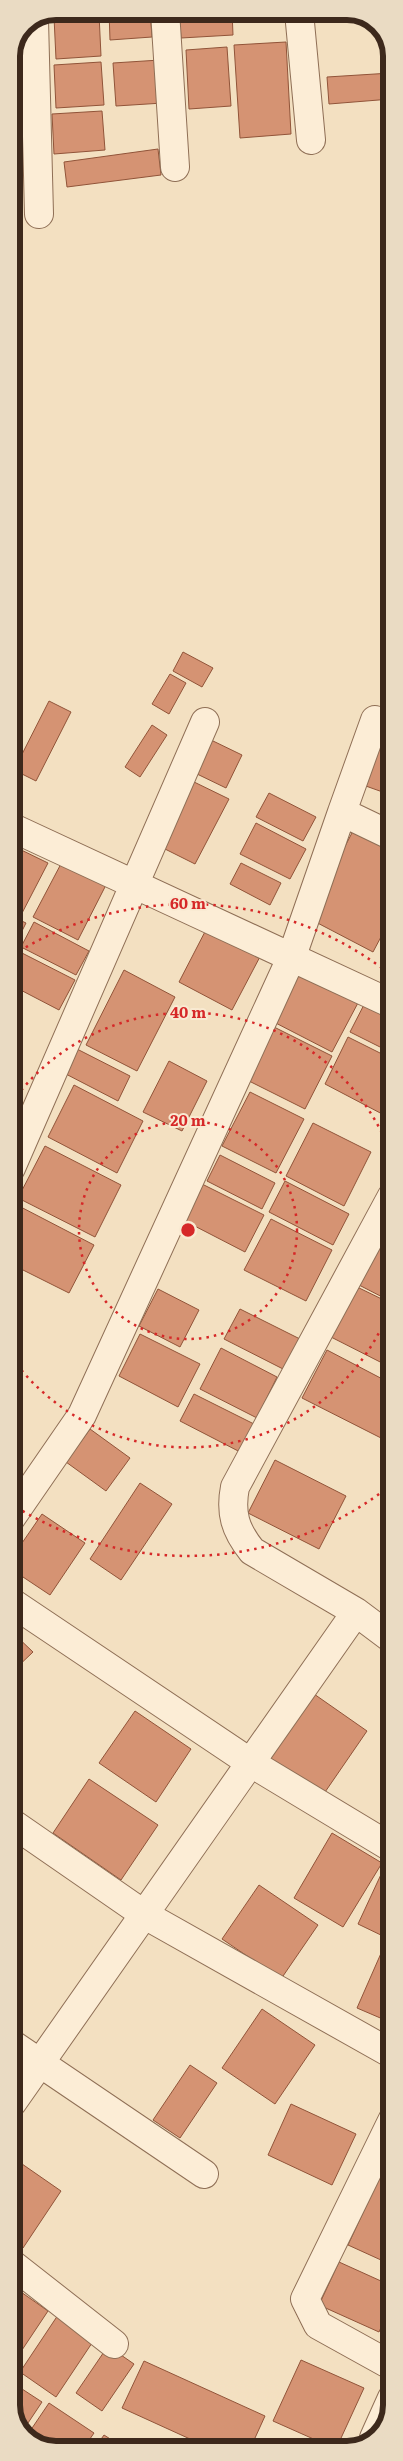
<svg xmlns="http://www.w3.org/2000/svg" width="403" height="2461" font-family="Literata,serif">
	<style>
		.building { fill: #d59373; stroke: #915439 }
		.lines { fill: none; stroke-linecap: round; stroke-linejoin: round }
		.street-casing { stroke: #8f6f56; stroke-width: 30 }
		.street { stroke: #fcedd6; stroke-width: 28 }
		.ring { fill: none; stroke: #d62828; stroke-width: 2.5; stroke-dasharray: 2.5 5 }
		.rim { fill: none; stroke: #3d291c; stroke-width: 6 }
		.centre { fill: #d62828; stroke: #f9ead2; stroke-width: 2.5 }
		.ring-label { font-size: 15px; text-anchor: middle; font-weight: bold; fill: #d62828; stroke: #f9ead2; stroke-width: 4; stroke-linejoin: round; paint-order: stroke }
	</style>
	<rect width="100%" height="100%" fill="#f3e0c1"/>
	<path class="building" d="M109,11H150L152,37L110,40Z
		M179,11H232L233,35L181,38Z
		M99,14L101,56L56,59L54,17Z
		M286,42L291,134L240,138L234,45Z
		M227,47L231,106L189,109L186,50Z
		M160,60L163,103L116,106L113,63Z
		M101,62L104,105L56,108L54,65Z
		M391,73V99L329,104L327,77Z
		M102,111L105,150L54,154L52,114Z
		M158,149L161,175L67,187L64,162Z
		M183,652L213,668L202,687L173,671Z
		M170,674L186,683L169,714L152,704Z
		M49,701L71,712L36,781L14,770Z
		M391,711L392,795H391L363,785Z
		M152,725L167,735L140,777L125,767Z
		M211,740L242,755L226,788L195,773Z
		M192,781L229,799L195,864L159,846Z
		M269,793L316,817L303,841L256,817Z
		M256,823L306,849L290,879L240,854Z
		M354,829L392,848V916L373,952L308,918Z
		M11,845L48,863L20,917L11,913Z
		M63,860L107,883L78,940L33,917Z
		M241,863L281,883L270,905L230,884Z
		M11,916L26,923L14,947L11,946Z
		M34,922L89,951L76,975L21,947Z
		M209,924L263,951L232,1010L179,982Z
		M392,938V954L385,950Z
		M20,952L75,980L59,1010L11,985V968Z
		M294,969L359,1001L332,1052L268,1019Z
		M124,970L175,997L137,1071L86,1045Z
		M369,995L392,1007V1053L350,1032Z
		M272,1026L332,1056L305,1109L245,1079Z
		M348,1037L392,1059V1104L386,1116L325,1084Z
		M75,1048L130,1076L118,1101L62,1072Z
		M169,1061L207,1081L182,1131L143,1112Z
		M74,1085L143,1121L117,1173L48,1137Z
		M250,1092L304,1119L276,1173L222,1146Z
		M313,1123L371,1152L344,1206L286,1176Z
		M45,1146L121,1185L95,1237L18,1198Z
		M220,1155L275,1183L262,1209L207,1181Z
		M285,1181L349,1214L333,1245L269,1212Z
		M202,1184L264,1215L245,1252L183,1220Z
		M15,1204L94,1245L69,1293L11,1264V1211Z
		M271,1219L332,1250L306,1301L244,1270Z
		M383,1237L392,1241V1302L359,1285Z
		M355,1286L392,1304V1368L329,1336Z
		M158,1289L199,1310L180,1347L139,1326Z
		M240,1309L300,1339L285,1370L224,1339Z
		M140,1334L200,1364L178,1407L119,1376Z
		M221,1348L277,1377L257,1418L200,1389Z
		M327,1350L392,1384V1417L381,1438L302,1398Z
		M194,1394L258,1426L244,1454L180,1421Z
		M90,1429L130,1458L106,1491L66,1462Z
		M275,1460L346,1496L319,1549L248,1513Z
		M140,1483L172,1504L121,1580L90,1559Z
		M42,1514L85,1543L50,1595L11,1569V1559Z
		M11,1631L33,1652L11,1673Z
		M314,1694L367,1731L323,1795L270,1759Z
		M135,1711L191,1749L156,1802L99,1763Z
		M89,1779L158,1825L121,1880L53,1833Z
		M332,1833L382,1863L343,1927L294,1898Z
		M384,1868L392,1872V1924L385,1937L358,1924Z
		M259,1885L318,1925L281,1979L222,1939Z
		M382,1951L392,1955V2023L357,2008Z
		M262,2009L315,2045L275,2104L222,2068Z
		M190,2065L217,2083L180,2138L153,2120Z
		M291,2104L356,2134L332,2185L268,2155Z
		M12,2157L61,2191L23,2248L12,2240Z
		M380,2176L392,2181V2265L348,2245Z
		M339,2262L392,2286V2303L379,2332L319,2305Z
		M21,2292L48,2311L12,2365V2305Z
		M60,2312L96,2337L56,2397L20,2372Z
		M108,2346L134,2364L102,2411L76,2393Z
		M301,2360L364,2388L336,2449L273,2421Z
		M144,2361L265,2416L250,2449H212L122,2408Z
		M19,2387L42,2402L22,2432L12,2410V2398Z
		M49,2403L94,2433L83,2449H51L26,2437Z
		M104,2435L126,2449H94Z"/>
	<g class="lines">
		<defs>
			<path id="street" d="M165,11L175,167
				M299,12L311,140
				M34,20L39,214
				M342,812L375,720
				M11,827L392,1004
				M11,1168L205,722
				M11,1518L82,1415L292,956L342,812L392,836
				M11,1602L251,1763L392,1848
				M356,1612L392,1639
				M12,1823L145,1915L392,2054
				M12,2044L204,2174
				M12,2103L356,1612L252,1551C235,1530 230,1513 235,1487L392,1196
				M392,2121L305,2299L318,2325L392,2366
				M12,2264L114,2344
				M374,2438L392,2398"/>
		</defs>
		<use href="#street" class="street-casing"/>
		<use href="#street" class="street"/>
	</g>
	<g class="ring">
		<circle cx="188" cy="1230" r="109"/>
		<path d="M391 1306A217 217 0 0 1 12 1358M12 1102A217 217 0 0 1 391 1154"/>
		<path d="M391 1485A326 326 0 0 1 13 1505M13 955A326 326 0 0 1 391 975"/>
	</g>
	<path d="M0 0H403V2461H0ZM56 20H347A36 36 0 0 1 383 56V2405A36 36 0 0 1 347 2441H56A36 36 0 0 1 20 2405V56A36 36 0 0 1 56 20Z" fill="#eadbc3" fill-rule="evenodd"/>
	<path class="rim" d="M56 20H347A36 36 0 0 1 383 56V2405A36 36 0 0 1 347 2441H56A36 36 0 0 1 20 2405V56A36 36 0 0 1 56 20Z"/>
	<circle cx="188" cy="1230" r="8" class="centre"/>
	<g class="ring-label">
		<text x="188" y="909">60 m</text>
		<text x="188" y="1018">40 m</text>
		<text x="188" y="1126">20 m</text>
	</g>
</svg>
